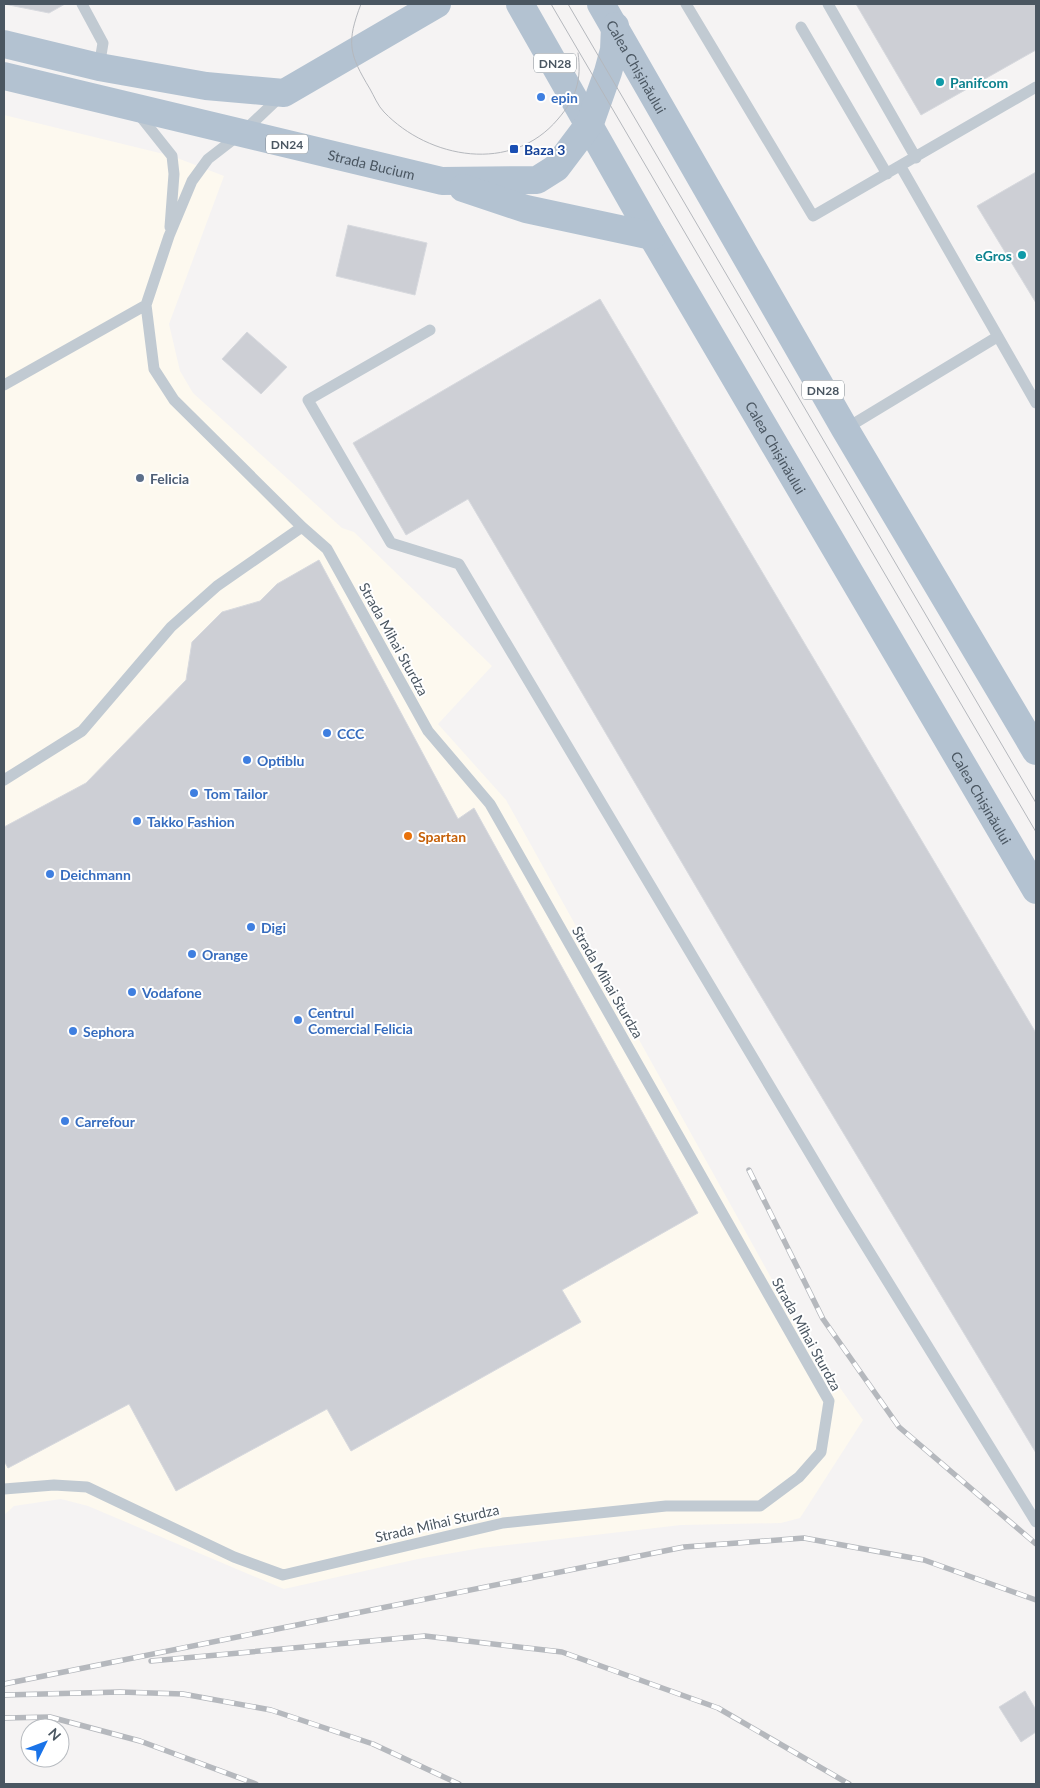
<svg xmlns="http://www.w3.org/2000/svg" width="1040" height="1788" font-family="Lato,sans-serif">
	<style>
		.commercial { fill: #fdf9ef }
		.building { fill: #cdcfd5; stroke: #d7d9de }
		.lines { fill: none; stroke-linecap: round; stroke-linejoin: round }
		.lane { stroke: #c1cad2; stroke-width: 11 }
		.primary { stroke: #b3c2d1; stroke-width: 28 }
		.tram { stroke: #b5b8bd; stroke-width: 1 }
		.rail-casing { stroke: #b5b8bd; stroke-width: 5.5 }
		.rail { stroke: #fff; stroke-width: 4; stroke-dasharray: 11; stroke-linecap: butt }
		.culture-dot { fill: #0f9aa8; stroke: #fff; stroke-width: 2 }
		.shop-dot { fill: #3f7fe0; stroke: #fff; stroke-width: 2 }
		.transit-dot { fill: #1a4fb4; stroke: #fff; stroke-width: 2 }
		.service-dot { fill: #5c6f8a; stroke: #fff; stroke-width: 2 }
		.food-dot { fill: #e8710a; stroke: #fff; stroke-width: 2 }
		.labels { text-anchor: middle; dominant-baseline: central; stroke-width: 4; stroke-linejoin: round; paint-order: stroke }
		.shield { fill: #fff; stroke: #808990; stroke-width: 1 }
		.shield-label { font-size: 12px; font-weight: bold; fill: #4a5661 }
		.street-label { font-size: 14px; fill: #4a5661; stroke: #fff }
		.culture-label { font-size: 14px; font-weight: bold; fill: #0d838f; stroke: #fff; text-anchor: start }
		.shop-label { font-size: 14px; font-weight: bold; fill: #366cbe; stroke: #fff; text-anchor: start }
		.transit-label { font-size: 14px; font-weight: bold; fill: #164399; stroke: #fff; text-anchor: start }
		.service-label { font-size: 14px; font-weight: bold; fill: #4e5e75; stroke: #fff; text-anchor: start }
		.food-label { font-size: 14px; font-weight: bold; fill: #c56008; stroke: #fff; text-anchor: start }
	</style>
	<rect width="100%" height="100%" fill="#f5f3f3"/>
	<path class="commercial" d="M4,115L172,156L224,176L169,324L180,371L193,393L342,528L354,532L492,666L438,724L506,800L805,1339L863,1420L800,1518L781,1523L681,1525L481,1548L418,1559L284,1589L88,1506L61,1499L14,1506L4,1515Z"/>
	<path class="building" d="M4,4H65L49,13Z
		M856,4H1036V50L921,115Z
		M1036,172V303L977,206Z
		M348,225L427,243L415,295L336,276Z
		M600,299L1036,1033V1453L738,958L468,499L406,535L353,443Z
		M247,332L287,367L261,394L222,359Z
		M319,560L458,819L474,808L698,1213L562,1290L581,1322L351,1451L327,1409L176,1491L129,1404L8,1468L4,1461V827L86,783L186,680L192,642L222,612L260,601L277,584Z
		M1025,1691L1036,1710V1732L1021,1742L999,1707Z"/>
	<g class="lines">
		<path class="lane" d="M82,4L103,43L99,67
			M686,4L813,216L1036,87
			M828,4L916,158
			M801,27L887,174
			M137,112L172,156L174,174L170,227
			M901,167L1036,403
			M430,330L308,400L391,543L459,564L843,1209L1036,1522
			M4,385L146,305
			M845,429L997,337
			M4,780L82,731L171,627L217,586L302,527L174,400L154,369L146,305L169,236L192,181L208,159L243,132L281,96
			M4,1489L54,1485L87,1487L234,1557L283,1575L503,1523L666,1506H760L799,1477L821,1452L829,1401L490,804L428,731L327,549L302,527"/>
		<g class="primary">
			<path id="s1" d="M520,4L652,236L1036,890"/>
			<path id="s2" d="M601,4L845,429L1036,751"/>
			<path d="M4,44L99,67L206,86L284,93L437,4"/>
			<path id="s3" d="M4,76L442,181L537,180L556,168L590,123L608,72L614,50L615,26"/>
			<path d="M463,188L526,209L652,236"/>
		</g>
		<path class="tram" d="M361,4C346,43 349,54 370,89C374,96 378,106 384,112C429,159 512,174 558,119C576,98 582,80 578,53
			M551,4L1036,832
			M568,4L1036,803"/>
		<defs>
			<path id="rail" d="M749,1170L823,1319L899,1427L1036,1544
				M151,1661L425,1636L562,1652L718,1708L849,1784
				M4,1684L684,1547L804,1538L924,1560L1036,1600
				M4,1695L120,1692L183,1694L271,1710L373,1744L459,1784
				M4,1718L50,1717L140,1741L256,1784"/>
		</defs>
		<use href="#rail" class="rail-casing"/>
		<use href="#rail" class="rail"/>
	</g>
	<g class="culture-dot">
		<circle cx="940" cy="82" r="5"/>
		<circle cx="1022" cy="255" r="5"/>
	</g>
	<g class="shop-dot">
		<circle cx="541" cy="97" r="5"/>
		<circle cx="327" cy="733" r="5"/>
		<circle cx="247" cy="760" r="5"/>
		<circle cx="194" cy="793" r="5"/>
		<circle cx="137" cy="821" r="5"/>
		<circle cx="50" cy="874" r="5"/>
		<circle cx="251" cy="927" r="5"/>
		<circle cx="192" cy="954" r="5"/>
		<circle cx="132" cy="992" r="5"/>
		<circle cx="298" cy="1020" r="5"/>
		<circle cx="73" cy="1031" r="5"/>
		<circle cx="65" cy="1121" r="5"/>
	</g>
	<rect class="transit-dot" x="509" y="144" width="10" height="10" rx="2.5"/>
	<circle class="service-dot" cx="140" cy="478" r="5"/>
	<circle class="food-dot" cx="408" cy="836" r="5"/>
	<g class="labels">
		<g class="shield">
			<rect x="534" y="53.5" width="42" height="19" rx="4"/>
			<rect x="266" y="134.5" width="42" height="19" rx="4"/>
			<rect x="802" y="380.5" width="42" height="19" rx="4"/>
		</g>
		<g class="shield-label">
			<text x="555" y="63">DN28</text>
			<text x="287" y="144">DN24</text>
			<text x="823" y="390">DN28</text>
		</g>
		<g class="street-label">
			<text stroke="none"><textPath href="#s2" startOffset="72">Calea Chișinăului</textPath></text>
			<text stroke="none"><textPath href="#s3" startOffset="378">Strada Bucium</textPath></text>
			<text stroke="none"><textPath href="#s1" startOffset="512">Calea Chișinăului</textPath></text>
			<text transform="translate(394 639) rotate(61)">Strada Mihai Sturdza</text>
			<text stroke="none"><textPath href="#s1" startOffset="918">Calea Chișinăului</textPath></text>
			<text transform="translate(608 982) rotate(60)">Strada Mihai Sturdza</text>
			<text transform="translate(807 1334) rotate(61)">Strada Mihai Sturdza</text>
			<text transform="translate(437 1523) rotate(-13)">Strada Mihai Sturdza</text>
		</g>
		<g class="culture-label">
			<text x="950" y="82">Panifcom</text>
			<text x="1012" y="255" text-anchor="end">eGros</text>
		</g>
		<g class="shop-label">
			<text x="551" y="97">epin</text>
			<text x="337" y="733">CCC</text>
			<text x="257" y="760">Optiblu</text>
			<text x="204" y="793">Tom Tailor</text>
			<text x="147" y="821">Takko Fashion</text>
			<text x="60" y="874">Deichmann</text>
			<text x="261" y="927">Digi</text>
			<text x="202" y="954">Orange</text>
			<text x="142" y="992">Vodafone</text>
			<text x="308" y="1012">Centrul<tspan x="308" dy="16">Comercial Felicia</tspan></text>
			<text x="83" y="1031">Sephora</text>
			<text x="75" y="1121">Carrefour</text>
		</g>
		<g class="transit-label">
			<text x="524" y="149">Baza 3</text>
		</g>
		<g class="service-label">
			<text x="150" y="478">Felicia</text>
		</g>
		<g class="food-label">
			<text x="418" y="836">Spartan</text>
		</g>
	</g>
	<rect width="1040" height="1788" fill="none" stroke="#4a5661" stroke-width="10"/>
	<g transform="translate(45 1743) rotate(48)"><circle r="24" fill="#ffffff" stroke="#b7bbc0"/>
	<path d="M0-4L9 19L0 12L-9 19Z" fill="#1a73e8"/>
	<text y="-8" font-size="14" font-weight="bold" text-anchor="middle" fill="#4a5661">N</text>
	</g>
</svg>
